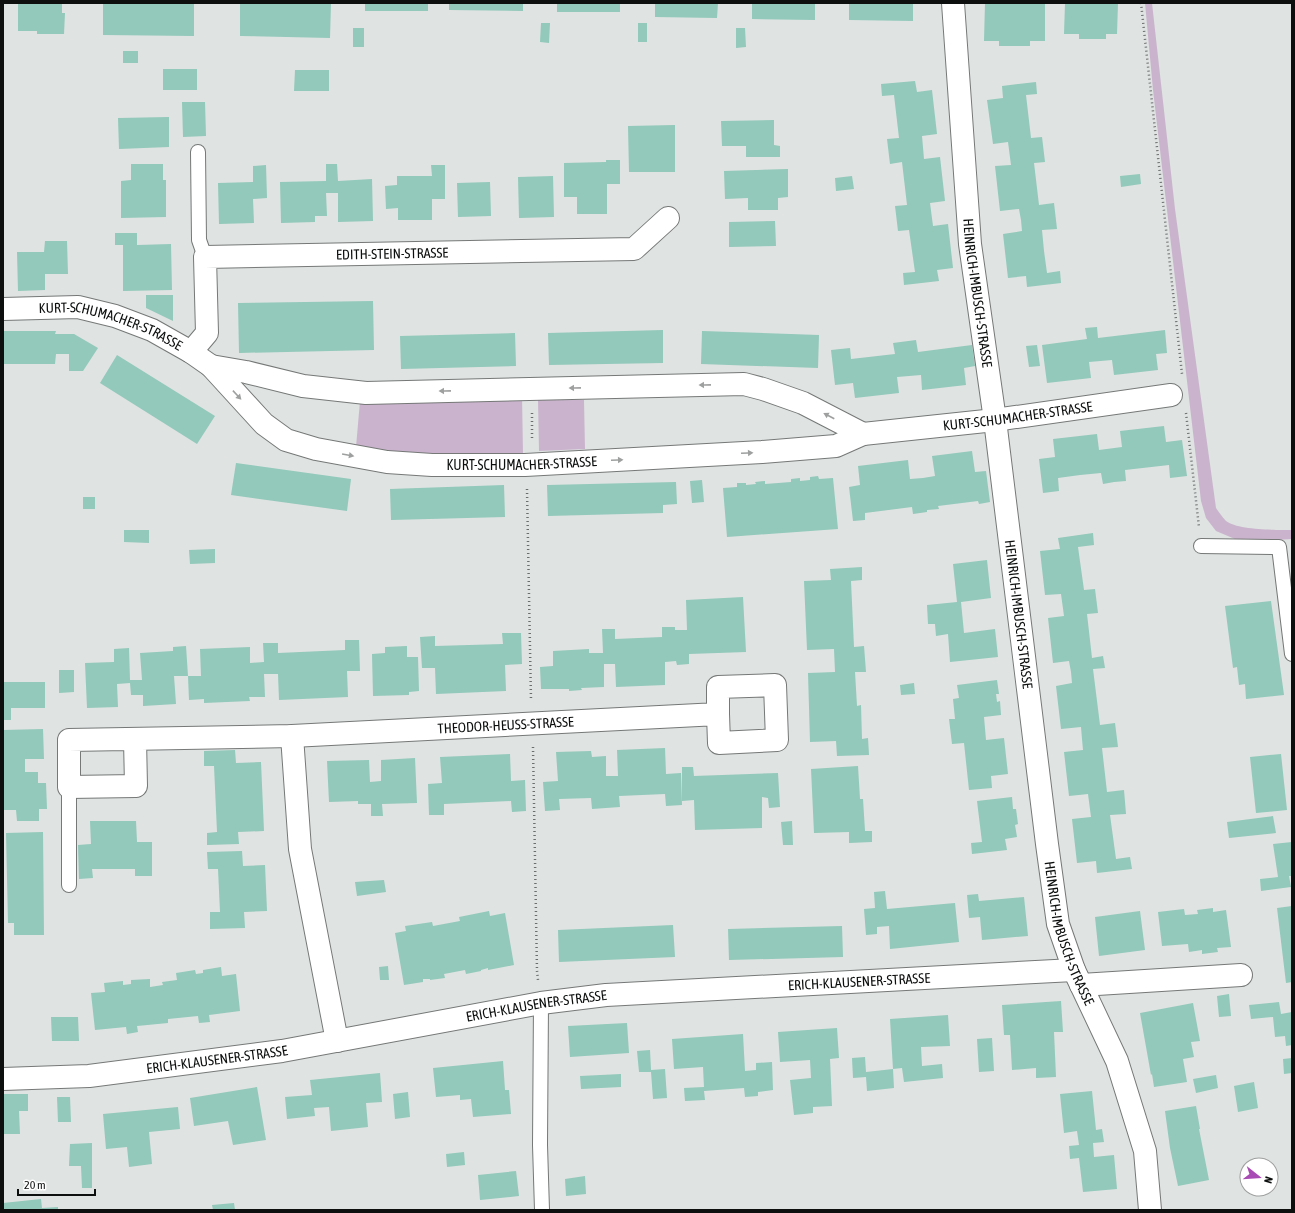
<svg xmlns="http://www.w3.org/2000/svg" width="1295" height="1213" font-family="'Asap Condensed',sans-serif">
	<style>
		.green { fill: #cab4cd }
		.building { fill: #92c9ba }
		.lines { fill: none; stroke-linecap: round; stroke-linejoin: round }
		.service-casing { stroke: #757877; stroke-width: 16 }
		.minor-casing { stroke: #757877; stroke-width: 24 }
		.path { stroke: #6c6e6e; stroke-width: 2.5; stroke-dasharray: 1 3; stroke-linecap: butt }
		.service { stroke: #fff; stroke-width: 14 }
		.minor { stroke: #fff; stroke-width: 22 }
		.oneway { fill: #9e9f9f }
		.labels { text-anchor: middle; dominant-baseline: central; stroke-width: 3; stroke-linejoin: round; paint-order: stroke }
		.street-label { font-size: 14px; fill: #0d0e0e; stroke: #fff }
	</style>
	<rect width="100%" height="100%" fill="#dfe3e2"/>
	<path class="green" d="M1145,3H1152L1175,209L1216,508C1219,512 1222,517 1226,521C1237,530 1277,530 1292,530V539L1256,541L1235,539L1216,531L1206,518L1201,501L1153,90Z
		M522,395L523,454L437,458L356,447L360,401Z
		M538,400H584L585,449L539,451Z"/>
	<path class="building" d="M18,3H62V13H65L64,34H37V31H18Z
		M103,3H194V36L103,35Z
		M240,3H331L330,38L240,36Z
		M365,3H428V11H365Z
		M449,3H523V11L449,10Z
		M557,3H620V12H557Z
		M655,3H718L717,18L655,17Z
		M752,3H815V20L752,19Z
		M849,3H913V21L849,20Z
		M985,3H1045V41H1030V46H999V41H984Z
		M1065,3H1118L1117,34H1106V39H1079V34H1064Z
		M541,23H550L549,43L540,42Z
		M638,23H647V42H638Z
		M353,28H364V47H353Z
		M736,28H745L746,47L736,48Z
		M123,51H138V63H123Z
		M163,69H197V90H163Z
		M295,70H329V91H294Z
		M915,81L917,92L932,90L937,134L922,136L924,159L940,157L945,201L930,203L933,226L948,224L953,268L937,270L939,281L904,285L903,273L915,272L909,230L898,231L895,206L907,205L902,162L890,164L887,139L899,138L894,95L882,96L881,84Z
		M1036,82L1037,94L1026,95L1031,138L1042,137L1045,162L1034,163L1039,205L1054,203L1057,229L1042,230L1044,251L1047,273L1060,271L1061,283L1027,287L1026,276L1008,278L1003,234L1022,231L1021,220L1019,209L1000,211L995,166L1011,165L1008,142L993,144L987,100L1003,98L1002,86Z
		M182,102H205L206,136L183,137Z
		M169,117V147L119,149L118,118Z
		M774,120V145L780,146V157H746V146H722L721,121Z
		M675,125V172H629L628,126Z
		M606,160H620V184H607V214H577V197H564V163L606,162Z
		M131,164H163V180H166V217L121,218V181L131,180Z
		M326,164H337L338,181L372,179L373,221L338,222V193H326L327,216H315V222L281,223L280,182L326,181Z
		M266,165L267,198L253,199L254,223L219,224L218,183L253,182V166Z
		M431,165H445V199H432V220H398V208L386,209L385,186L397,185V176H432Z
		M788,169V197L778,198V210H748V198L725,199L724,171Z
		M1140,174L1141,184L1121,187L1120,176Z
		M553,176L554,217L519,218L518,177Z
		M852,176L854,189L836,191L835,178Z
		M490,182L491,216L458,217L457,183Z
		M775,221L776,246L729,247V222Z
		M115,233H137V245L171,244L172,290L123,291V245H115Z
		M45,241H67L68,274H45V290L18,291L17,252H44Z
		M146,295H173V321L146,308Z
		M373,301L374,350L239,353L238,303Z
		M1097,327L1098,338L1165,330L1167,353L1156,354L1158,370L1114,375L1112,360L1089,362L1091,378L1047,383L1042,345L1087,339L1085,328Z
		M663,330V363L549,365L548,333Z
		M3,331H56L55,334H74L98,348L83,371H69V354H56L55,364H3Z
		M702,331L819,335L818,368L701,364Z
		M515,333L516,366L401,369L400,336Z
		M916,340L918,352L972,345L975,366L964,368L966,385L922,390L921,375L897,377L899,393L855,398L853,383L835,385L831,350L850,348L851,359L895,354L893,343Z
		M1037,345L1040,366L1029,367L1026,346Z
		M117,355L215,416L197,444L100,383Z
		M1164,426L1166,442L1182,440L1187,476L1170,478L1169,465L1125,470L1126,481L1114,482L1103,484L1101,473L1080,475L1058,478L1059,491L1043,493L1039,459L1055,457L1053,439L1097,434L1099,450L1122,447L1120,431Z
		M972,451L975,472L986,471L990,502L979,504L978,501L938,506L939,509L927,510V512L913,514L912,507L865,513V520L853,521L849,487L860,485L858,466L908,460L910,479L923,478L935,476L932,456Z
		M236,463L351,479L347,511L231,495Z
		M818,476L819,479L833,478L838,529L727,537L723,488L737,487V483H746V485L756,484L755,482L765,481V484L791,482V479L800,478V481L810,480V477Z
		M702,480L704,502L692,503L690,481Z
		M676,482L677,504L663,505V513L548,516L547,485Z
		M504,485L505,517L391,520L390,489Z
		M83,497H95V509H83Z
		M124,530H149V543L124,542Z
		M1093,533L1094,545L1078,547L1084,590L1095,589L1098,613L1087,614L1092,658L1103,656L1105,668L1093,669L1100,725L1115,723L1118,747L1102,748L1107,792L1124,790L1126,814L1110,815L1116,859L1130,857L1132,869L1097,873L1096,861L1077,863L1072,819L1091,817L1088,794L1069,796L1064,752L1083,750L1082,739L1081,727L1061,729L1056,686L1072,683L1071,672L1069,661L1053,663L1048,618L1064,616L1061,594L1045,595L1040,551L1060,549L1058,538Z
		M215,549V563L190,564L189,550Z
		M987,560L991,598L961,602L964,633L995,629L998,657L950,662L948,634L936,636L935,624H928L927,605L957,602L953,564Z
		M862,567V580L851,581L854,647L864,646L866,672H855L857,706L861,705L862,739L868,738L869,755L837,756L836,741L810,742L808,673L835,672L834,649L807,650L804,581L831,580L830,569Z
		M743,597L746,652L689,654V664L677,665L676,661L665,662V685L616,687L615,664H604V687L581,688L582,690L569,691V689H541L540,667L553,666V651L589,649V653H603L602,629H615V639L662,637V627H675V630H687L686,600Z
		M1271,601L1284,695L1246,699L1245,684L1239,685L1237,667L1233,668L1225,606Z
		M502,633H521L522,664L505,665L506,691L436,694L435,668H422L420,637L435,636V646L503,644Z
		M345,640H359L360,671H347L348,697L279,700L278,674H264L265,697H249L250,701L204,703V699L189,700L188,676H201L200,649L250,647V663L264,662L263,643H278V653L345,650Z
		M186,646L188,676H174L176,704L143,706V695H131L130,683L117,684L118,707L87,708L85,663L114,662V649L129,648L130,680H142L140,653L173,651V647Z
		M407,646V657H418L419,691L409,692V695L373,696L372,654L385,653V647Z
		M59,670H74V692L59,693Z
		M997,680L999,694H996L997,702L1000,701L1001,715L984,717L986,740L1004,738L1008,774L991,776L992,788L969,790L964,743L952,744L949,719H955L953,699L959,698L957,685Z
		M3,682H45V708H11V720H3Z
		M914,683L915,694L901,695L900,685Z
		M43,729L44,759H25V772H38V783H46L47,809H39V821H17L16,810H4L3,730Z
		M665,748L666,774L681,773L682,805L666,806L665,794L619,796L620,807L592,809L591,798L559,799L560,810L545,811L543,782L558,781L556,752L591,751L592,757L606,756V776H618L617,750Z
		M235,750L236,763L261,762L264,831L238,832L239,844L207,845V833L217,832L214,766H204V751Z
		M510,754L511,781L525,780L526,811L512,812L511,801L444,804V815H429L428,784L442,783L440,757Z
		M1281,754L1287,810L1256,813L1250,757Z
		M415,758L417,803L382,804L383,816H371V804H358V801L329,802L327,761L369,760L370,782L381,781V760Z
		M858,766L860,799H863L865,831H872V842L849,843V832L814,833L811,769Z
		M682,767H693L694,776L778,773L780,807L769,808L768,798L762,797V828L695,830L694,800L682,801Z
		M1012,797L1013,809H1016L1018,824L1015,825L1017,837L1005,839L1007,850L972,854L971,843L982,842L977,801Z
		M1273,816L1276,833L1229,838L1227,822Z
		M90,821H136L137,842H152V876H135V869H92L93,878L79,879L78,845L91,844Z
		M792,821L793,845H783L781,822Z
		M43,832L44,935H14V923H8L6,833Z
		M1292,842V876H1289L1291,887L1261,891L1260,879L1278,877L1273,844Z
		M242,851L243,866L265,865L267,911L244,912L245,928L210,929V912H220L218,869H208L207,852Z
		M384,880L386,892L357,896L355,882Z
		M885,891L887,909L955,903L959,942L890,949L889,926L877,927V934L866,935L864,909L875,908L874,892Z
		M978,894L979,901L1024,897L1028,936L982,940L980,917L969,918L967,895Z
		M1292,906V982L1286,983L1277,908Z
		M1213,908V912L1226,910L1231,947L1217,948L1218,952L1202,954V950L1189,952L1188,944L1162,946L1158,912L1184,909L1185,915L1198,914L1197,910Z
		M489,911L490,916L505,913L514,965L488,970V968L481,970V971L466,974L465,970L444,974L445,978L430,980V979H423V982L404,985L395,933L406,931L405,926L432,922L433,926L460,921L459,917Z
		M1140,911L1145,950L1099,956L1095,917Z
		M673,925L675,957L559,962L558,930Z
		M842,926L843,957L729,960L728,929Z
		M388,966L389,980H380L379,967Z
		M221,967L222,976L236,974L240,1011L209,1015L210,1022L199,1023L198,1016L168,1019V1023L137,1026L138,1032L127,1034L126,1027L95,1030L91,993L105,992L104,983L123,981V985L131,984V980L150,979V987L163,985L162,982L177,980L176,973L195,970L196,974L203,973V970Z
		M1229,994L1231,1016L1219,1017L1217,996Z
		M1061,1001L1063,1032H1054L1056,1077L1036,1078V1068L1012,1070L1010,1035H1004L1002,1005Z
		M1279,1002L1281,1014L1292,1012V1045L1286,1046L1285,1036L1275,1037L1273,1017L1251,1019L1249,1005Z
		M1193,1003L1200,1041L1191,1042L1194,1057L1183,1059L1187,1082L1154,1087L1152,1074L1151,1075L1140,1013Z
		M948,1015L950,1046L921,1047L922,1066L942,1064L943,1078L904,1082L902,1068L893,1069L894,1088L867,1091L866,1077L853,1078L852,1058L865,1057L866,1072L893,1069L890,1019Z
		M51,1017H78L79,1041H52Z
		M627,1023L629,1053L570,1057L568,1026Z
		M837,1028L839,1058L830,1059L832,1106L813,1107V1113L794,1115L790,1080L811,1078L810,1060L780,1062L778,1032Z
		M743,1034L745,1071L756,1070V1063L772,1062L773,1090L758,1092V1096L745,1097L744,1088L704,1091L705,1100L685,1101L684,1088L704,1087L703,1067L674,1069L672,1039Z
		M992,1038L994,1071L979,1072L977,1039Z
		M650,1050L651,1070L665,1069L667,1098L653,1099L651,1072H639L637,1051Z
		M1292,1058V1073L1284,1074L1283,1059Z
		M503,1061L505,1090H509L511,1114L473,1117L471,1099L460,1100V1095L436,1097L433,1068Z
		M380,1073L382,1102L366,1103L368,1127L331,1131L329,1107L314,1108L315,1116L287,1119L285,1097L312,1095L310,1080Z
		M621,1074V1087L581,1089L580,1076Z
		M1216,1075L1218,1088L1196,1093L1193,1079Z
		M1254,1082L1258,1108L1238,1112L1234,1086Z
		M257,1087L266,1140L233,1145L228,1121L194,1126L190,1098Z
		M1092,1091L1096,1130L1102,1129L1104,1142L1093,1143L1094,1157L1114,1155L1117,1189L1083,1192L1079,1158L1070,1159L1069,1146L1079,1145L1077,1131L1064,1133L1060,1094Z
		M408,1092L410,1117L395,1119L393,1094Z
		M3,1094H28V1111H19L20,1134H3Z
		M57,1097H70L71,1122H58Z
		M1196,1106L1200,1129H1199L1209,1180L1178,1186L1170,1148L1165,1111Z
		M178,1107L180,1129L149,1132L152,1164L129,1167L127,1147L106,1149L103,1114Z
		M92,1143V1188H82L81,1166H69L70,1144Z
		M464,1152L465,1165L447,1167L446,1154Z
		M516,1171L519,1196L480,1200L478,1175Z
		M585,1176L586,1194L566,1196L565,1179Z
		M41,1199L42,1208L58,1207V1210H3V1203Z
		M234,1203L235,1210H213L212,1205Z"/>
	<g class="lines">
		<defs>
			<path id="service" d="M198,152L199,240L205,257
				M1201,546L1279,547L1292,654
				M69,787V885
				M541,1003L540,1145L542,1210"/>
			<g id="minor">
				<path id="s1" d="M953,3L970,244L995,420L1047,844L1058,924L1074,970L1117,1061L1145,1151L1150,1210"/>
				<path id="s2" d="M3,309L78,307L115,316L152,330L191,352L211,366L264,424L286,440L316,449L387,462L432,465H525L762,452L836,446L863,434L995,420L1171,395"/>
				<path id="s3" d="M191,352L207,333L205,257L634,249L668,218"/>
				<path d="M211,366L246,372L303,386L366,393L744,384L763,389L803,403L863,434"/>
				<path d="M292,736L300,849L337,1041"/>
				<path id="s4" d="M135,739L136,786L69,787V740L292,736L718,714L719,743L777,740L775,685L718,687V714"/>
				<path d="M1081,985L1241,975"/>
				<path id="s5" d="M3,1079L89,1076L282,1051L541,1003L606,995L1074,970"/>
			</g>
		</defs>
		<use href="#service" class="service-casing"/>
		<use href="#minor" class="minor-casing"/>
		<path class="path" d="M1141,3L1182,374
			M532,413V440
			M1186,413L1199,527
			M527,489L531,700
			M533,747L537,971L538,980"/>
		<use href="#service" class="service"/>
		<use href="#minor" class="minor"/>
	</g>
	<defs><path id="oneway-solid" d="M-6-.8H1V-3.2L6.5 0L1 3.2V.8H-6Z"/></defs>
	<g class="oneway">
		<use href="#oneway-solid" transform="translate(705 385) rotate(179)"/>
		<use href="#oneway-solid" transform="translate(575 388) rotate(179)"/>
		<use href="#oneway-solid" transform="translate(445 391) rotate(179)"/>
		<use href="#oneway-solid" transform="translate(237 395) rotate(47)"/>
		<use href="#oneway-solid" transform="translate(829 416) rotate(-152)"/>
		<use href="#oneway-solid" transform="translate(747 453) rotate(-3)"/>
		<use href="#oneway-solid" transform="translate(348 455) rotate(10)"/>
		<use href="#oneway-solid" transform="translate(617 460) rotate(-2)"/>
	</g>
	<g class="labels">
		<g class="street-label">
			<text stroke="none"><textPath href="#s3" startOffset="288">EDITH-STEIN-STRASSE</textPath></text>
			<text stroke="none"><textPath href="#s1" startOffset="291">HEINRICH-IMBUSCH-STRASSE</textPath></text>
			<text stroke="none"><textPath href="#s2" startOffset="111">KURT-SCHUMACHER-STRASSE</textPath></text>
			<text stroke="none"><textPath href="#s2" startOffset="1066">KURT-SCHUMACHER-STRASSE</textPath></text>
			<text stroke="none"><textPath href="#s2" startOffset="566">KURT-SCHUMACHER-STRASSE</textPath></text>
			<text stroke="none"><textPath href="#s1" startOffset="615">HEINRICH-IMBUSCH-STRASSE</textPath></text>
			<text stroke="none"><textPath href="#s4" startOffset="598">THEODOR-HEUSS-STRASSE</textPath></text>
			<text stroke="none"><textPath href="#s1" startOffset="939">HEINRICH-IMBUSCH-STRASSE</textPath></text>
			<text stroke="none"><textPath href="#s5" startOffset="863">ERICH-KLAUSENER-STRASSE</textPath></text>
			<text stroke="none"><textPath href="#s5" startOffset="539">ERICH-KLAUSENER-STRASSE</textPath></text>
			<text stroke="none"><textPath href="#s5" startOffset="215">ERICH-KLAUSENER-STRASSE</textPath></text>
		</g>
	</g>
	<rect width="1295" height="1213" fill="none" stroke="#0d0e0e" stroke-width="8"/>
	<g transform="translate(1259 1177) rotate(107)"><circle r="19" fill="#ffffff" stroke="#9e9f9f"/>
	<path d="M0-3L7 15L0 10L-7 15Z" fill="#a94bb4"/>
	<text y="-6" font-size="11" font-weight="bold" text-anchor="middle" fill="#0d0e0e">N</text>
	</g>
	<path d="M18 1189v6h77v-6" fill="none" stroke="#0d0e0e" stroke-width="2"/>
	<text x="24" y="1189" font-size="12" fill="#0d0e0e" stroke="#ffffff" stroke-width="3" paint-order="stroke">20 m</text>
</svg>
